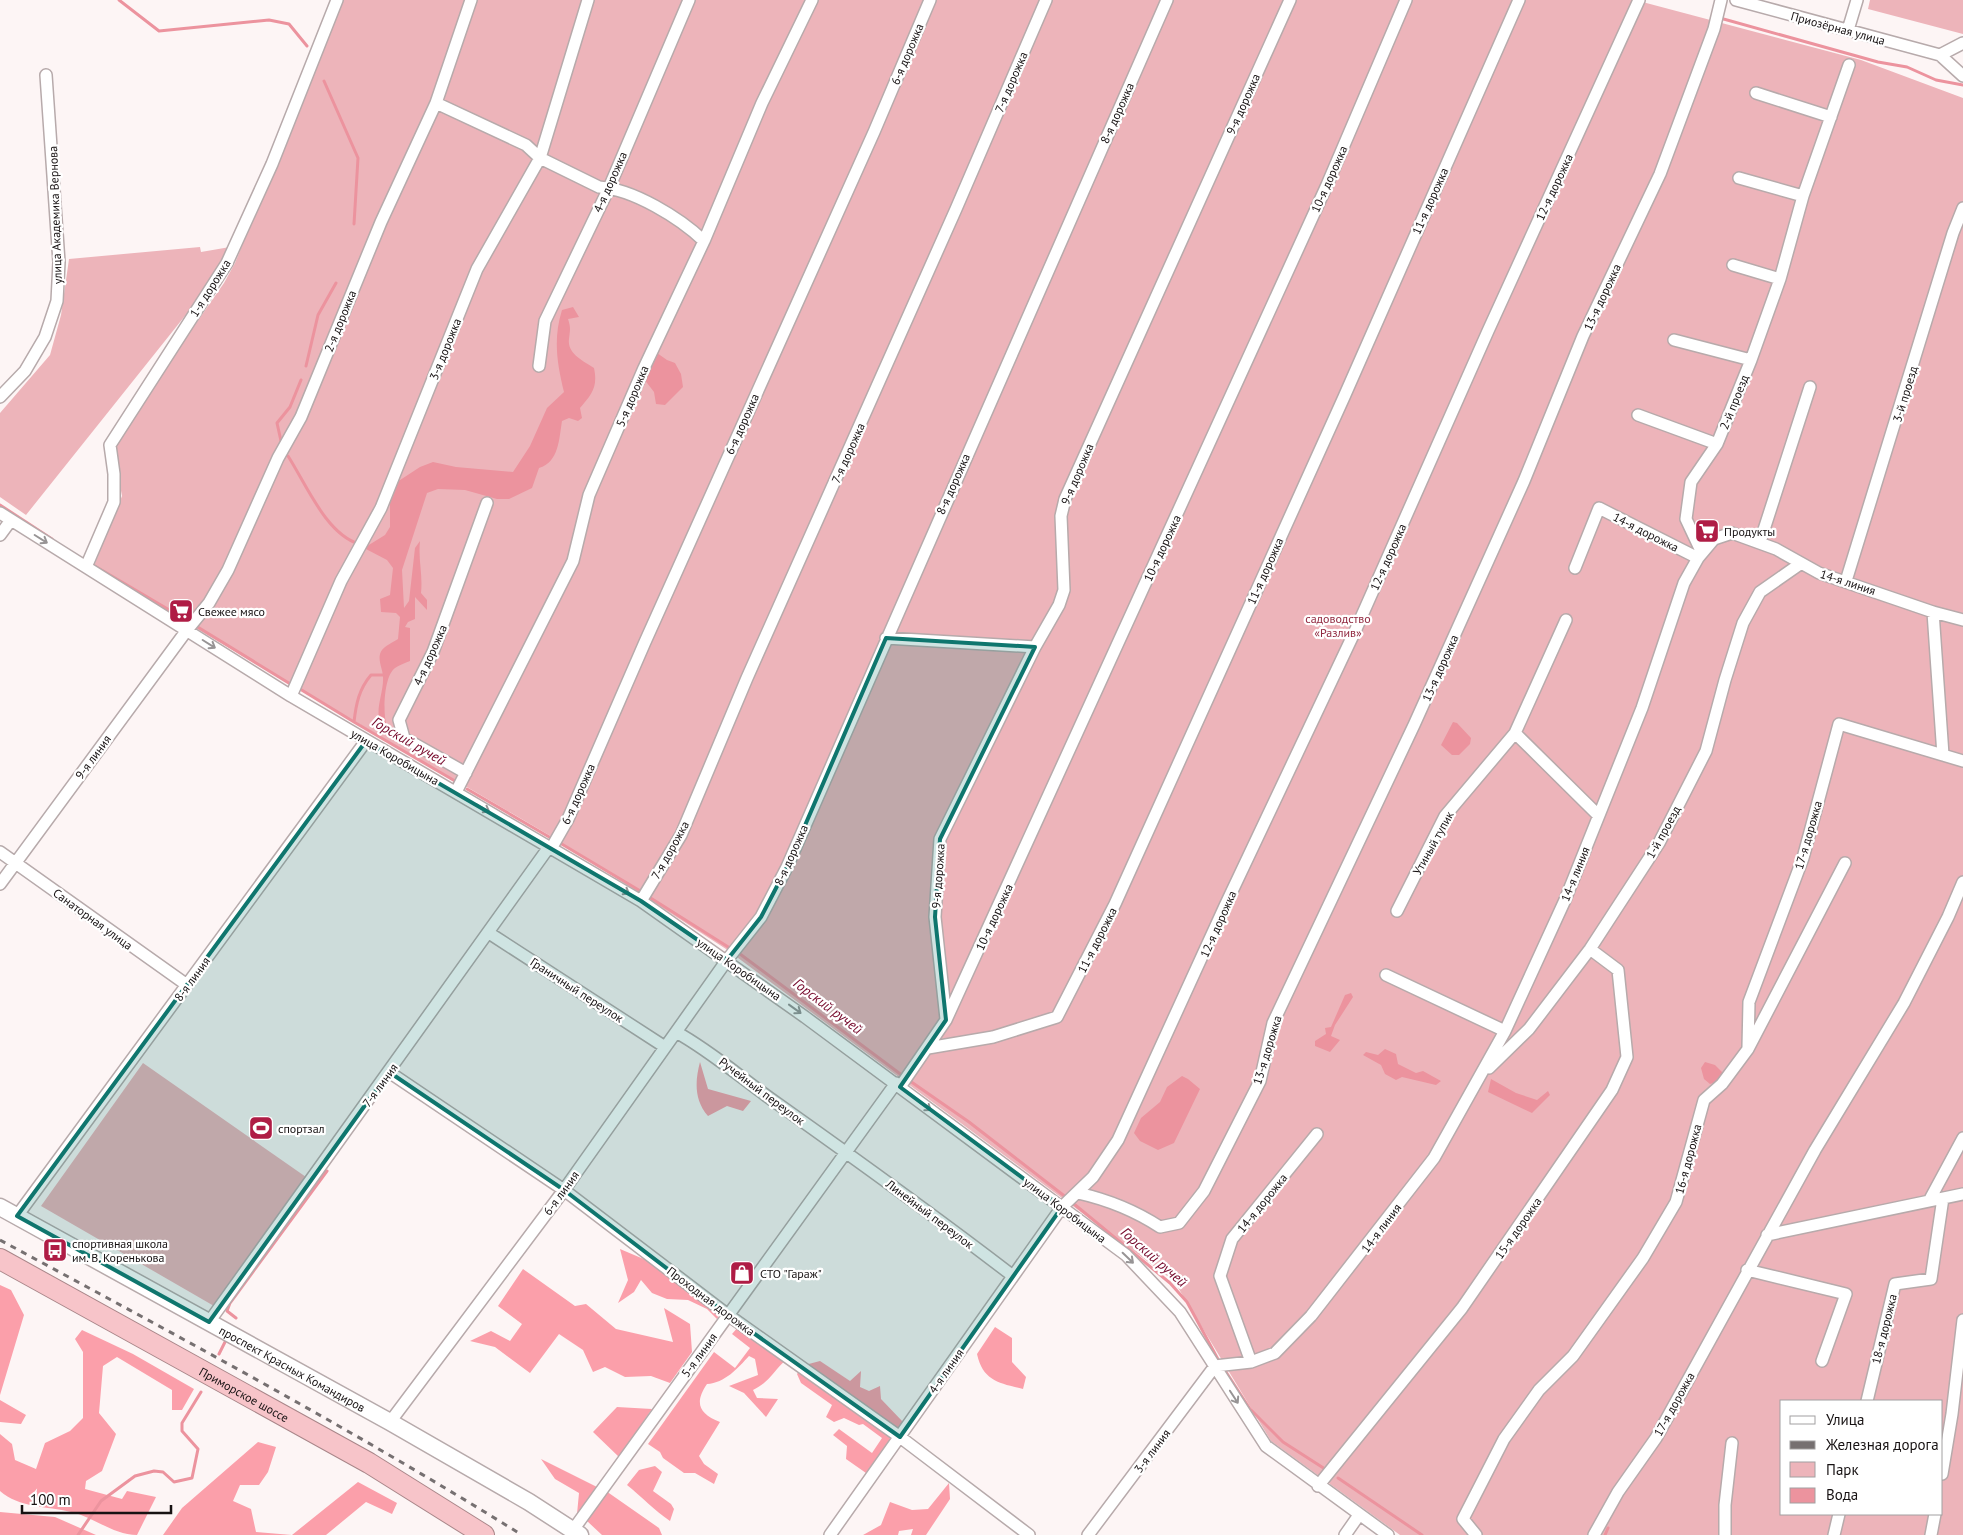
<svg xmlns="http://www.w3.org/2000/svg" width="1963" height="1535" font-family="'PT Sans',sans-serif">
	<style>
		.green { fill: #edb4ba; fill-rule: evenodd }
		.forest { fill: #fb9faa }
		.water { fill: #ec939e }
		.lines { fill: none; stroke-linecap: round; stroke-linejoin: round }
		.stream { stroke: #ec939e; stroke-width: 3 }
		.street-casing { stroke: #b7aaab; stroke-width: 14 }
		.secondary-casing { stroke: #b7aaab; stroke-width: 19 }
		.highway-casing { stroke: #a98689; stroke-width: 22 }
		.street { stroke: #fff; stroke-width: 11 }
		.secondary { stroke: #fff; stroke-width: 16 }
		.highway { stroke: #f7c4c9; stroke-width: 20 }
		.rail { stroke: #767071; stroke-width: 3; stroke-dasharray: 6 6; stroke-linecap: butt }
		.oneway { stroke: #979495 }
		.marked { fill: #0f766e; fill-opacity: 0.2; stroke: #0f766e; stroke-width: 4; stroke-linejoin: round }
		.labels { text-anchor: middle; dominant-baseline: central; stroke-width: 4.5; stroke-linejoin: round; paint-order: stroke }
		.street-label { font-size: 12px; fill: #171213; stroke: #fff }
		.poi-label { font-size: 12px; fill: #171213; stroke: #fff; text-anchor: start }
		.park-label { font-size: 12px; fill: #912940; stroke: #fff }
		.water-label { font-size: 14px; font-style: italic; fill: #75072a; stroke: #fff }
	</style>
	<rect width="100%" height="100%" fill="#fdf5f5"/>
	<path class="green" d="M342,0H1635L1861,60L1963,98V1535H1400L1271,1441L1174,1281L726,949L554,838L93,568L122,496L112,444L224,283L235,263ZM1782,1401H1942V1514H1782Z
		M1870,0H1963V34L1868,9Z
		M200,247L201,252L230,247L212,282L26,515L0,497V413L50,355L61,315L69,259Z
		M143,1063L306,1177L214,1306L41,1206Z"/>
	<path class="forest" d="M700,1062L708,1089L751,1101L743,1111L727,1106L708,1116C694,1100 695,1081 700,1062Z
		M620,1249L653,1263L720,1314L717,1319L707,1309L688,1300L667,1299L652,1293L641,1280L634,1292L618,1303L628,1280Z
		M523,1269L575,1306L586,1304L616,1329L673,1342L664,1308L690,1324L692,1352L670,1383L651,1376L625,1377L605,1367L593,1372L583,1350L559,1334L530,1373L495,1347L470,1341L491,1331L510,1341L522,1324L498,1306Z
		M0,1285L11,1290L24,1315L0,1395Z
		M739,1326L786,1360C773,1371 770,1382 753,1390L757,1398L778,1399L766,1417L744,1393L729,1386L758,1375L755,1359L749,1356C738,1368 725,1383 707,1384C694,1403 699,1414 720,1422L699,1456L704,1464L718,1474L714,1484L695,1473H684L663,1458L660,1452L648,1444L714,1352L735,1368L750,1348L732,1334Z
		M995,1327L1012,1338V1362L1026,1377L1023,1389C999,1383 983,1381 977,1354Z
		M82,1330L133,1354L194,1389L182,1410H172V1390L117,1357L103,1366L99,1413L116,1434L102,1471L86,1481L85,1489L122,1499L127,1491L156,1497L137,1535C113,1535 94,1517 71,1512C47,1506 19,1508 0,1491V1434L12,1444L15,1460L36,1469L45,1443L70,1431L83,1418V1352L75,1339Z
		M820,1361L850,1381L861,1371L860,1387L869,1391L880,1386L881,1399L903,1422L897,1430L805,1365Z
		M800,1370L893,1435L866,1473L846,1459L847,1446L833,1435L839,1429L872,1453L882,1438L863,1424L859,1425L844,1418L834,1422L826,1417L832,1405L801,1383L797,1374Z
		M0,1400L26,1415L21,1424L0,1422Z
		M617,1407L652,1409L619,1457L593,1432Z
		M258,1442L276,1447L268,1472L259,1485H240L233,1501L251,1509L256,1532L292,1535H163L182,1508Z
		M541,1459L597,1487L577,1514L579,1493L555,1479Z
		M655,1466L662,1472L653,1491L671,1504L674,1509L670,1521C654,1510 642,1497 627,1485L639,1470Z
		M358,1482L397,1503L392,1514L366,1502L326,1535H292Z
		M949,1483L950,1499L926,1535H911L913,1529L899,1531L898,1535H863L881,1525L890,1502L912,1510L928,1509Z
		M606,1491L659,1528L662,1535H602L587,1521Z
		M0,1512L55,1517L96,1535H0Z"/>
	<path class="water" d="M573,307L579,317L568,319C571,328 570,330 569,339C567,354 584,361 594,368C598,387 592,394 580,408L582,418L578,421L569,418L562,421C559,439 559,462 539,468L532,488L509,499H497L465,490L438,489L427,493L402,570L404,608L409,601L415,548L420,541C418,560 423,574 421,593L427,600V610L415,597V619L408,622L405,627L410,628V661C405,663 399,665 395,668C384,676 383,711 386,723L381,724C374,710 384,693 383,677C383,669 376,658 382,650C385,646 393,642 398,639L400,617L396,613L381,612L380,599L390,595L393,568L387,560L364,548L385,535L390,527V500L394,484L420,467L433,462L456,467L513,472L530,446L547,408L564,392C557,363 553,339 562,310Z
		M657,353L667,360L675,363L681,374L683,387L665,405L656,404L654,392L644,379Z
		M1453,722L1457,723L1471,738L1470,744L1459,755H1452L1441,745Z
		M1351,993L1353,997L1335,1025L1331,1036L1340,1040L1330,1052L1315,1046V1041L1326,1034L1325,1028L1331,1027L1345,995Z
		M1385,1049L1396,1054L1398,1064L1416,1073L1423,1071L1441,1081L1436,1085L1402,1077L1396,1080L1385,1074L1381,1065L1363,1055L1366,1052L1378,1055Z
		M1705,1062L1715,1065L1723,1073L1720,1081L1710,1084L1704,1079L1701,1068Z
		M1182,1076L1188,1079L1200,1089L1174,1143L1158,1150L1140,1141L1134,1133L1141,1118L1160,1102L1167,1087Z
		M1491,1079L1516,1093L1537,1100L1548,1091L1550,1095L1532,1113L1488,1092Z"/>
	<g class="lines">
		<path class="stream" d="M119,0L159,31L269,20L289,24L307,46
			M1720,18L1878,62L1907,67L1936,80L1963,85
			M324,81L358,158L354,224
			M306,366L318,315L336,283
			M281,441L277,423L290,407L301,380
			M288,456C306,484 326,534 359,544
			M0,505L52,539
			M93,565L188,621
			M196,626L292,685
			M383,675H371C359,689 356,704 354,722L455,781
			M300,689L354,722
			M467,789L551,838
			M560,843L642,892
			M649,897L733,950
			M740,954L903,1076
			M910,1081L969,1122L1067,1198
			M1074,1204L1170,1283L1187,1302L1220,1363
			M236,1318L227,1311L230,1303L327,1171
			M219,1354L225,1342
			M1226,1372L1250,1409L1283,1442L1325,1469
			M1338,1478L1422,1535
			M78,1535L101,1501L135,1476L154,1471L163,1472L174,1482L192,1478L198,1449L182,1431V1423L201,1392
			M1605,1535L1608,1528"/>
		<defs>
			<path id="street" d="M1736,0L1940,55L1963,76
				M1848,30L1857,0
				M1940,55L1963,43
				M1756,93L1831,117
				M436,103L526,145L540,158L599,187C633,189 680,218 704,241
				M1739,178L1803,196
				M1733,265L1780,279
				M1674,340L1751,360
				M539,366L545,321L609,188L689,0
				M0,397L25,371L45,337L57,301L59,262L46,75
				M1638,415L1717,444
				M0,513L291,696L641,901L805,1017L1126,1255L1180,1312L1266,1446L1388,1535
				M0,535L11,520
				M1760,542L1810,387
				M1702,553L1686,519L1691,482L1717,444L1751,360L1780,279L1803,196L1849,65
				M86,567L114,502V474L110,445L227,263L272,164L337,0
				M1575,568L1599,508L1698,558
				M1846,581L1953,233L1963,208
				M1933,612L1943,755
				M886,638L1035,647
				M291,696L341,581L381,508L477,269L540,158L588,0
				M1515,733L1598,815
				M466,773L404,738L399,720L433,652L487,503
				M456,792L573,561L589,495L644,368L704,241L762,103L812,0
				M552,847L568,819L645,642L874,132L930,0
				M0,852L187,985
				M0,884L187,630L209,603L228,570L278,458L301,417L381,222L436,103L471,0
				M641,901L681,835L747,678L956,209L1046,0
				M1397,911L1445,816L1515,733L1566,620
				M489,933L665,1047
				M1386,975L1505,1031
				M946,1019L935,917L940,839L1035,647L1059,605L1064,590L1061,516L1065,499L1290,0
				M676,1032C714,1053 743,1080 778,1104C857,1160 936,1217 1013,1276
				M1748,1047L1749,1002L1803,858L1839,724L1963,761
				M928,1048L993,1037L1057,1017L1115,904L1344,397L1519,0
				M1489,1068L1529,1029L1590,949L1659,843L1706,751L1725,680L1743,623L1760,592L1800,564
				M389,1072L564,1190L728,1315L900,1437L1029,1535
				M900,1087L946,1020L1327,185L1406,0
				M1078,1193C1109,1200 1134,1210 1160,1227L1179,1223L1204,1191L1260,1081L1273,1023L1414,725L1524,481L1583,336L1660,174L1714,29L1721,0
				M1929,1201L1963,1138
				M17,1216L366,741
				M1767,1235L1963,1194
				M1747,1270L1846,1294L1822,1361
				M209,1322L549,847
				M1251,1362L1220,1276L1232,1239L1317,1134
				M1867,1401L1895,1284L1931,1279L1943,1198
				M390,1422L564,1190L727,960L761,917L787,867L1167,0
				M1942,1474L1952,1414L1963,1320
				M1318,1486L1462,1308L1612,1090L1627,1057L1618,970L1590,949
				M573,1530L896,1083
				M830,1535L1062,1207L1093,1177L1118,1140L1225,906L1356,629L1488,331L1639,0
				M1088,1535L1215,1366L1251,1362L1275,1353L1311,1316L1434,1158L1505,1031L1565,900L1642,708L1684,583L1698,558L1714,539L1732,533L1776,549L1819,573L1933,612L1963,620
				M1345,1535L1359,1515
				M1476,1535L1463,1519L1504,1439L1539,1390L1573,1356L1643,1258L1676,1202L1704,1100L1722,1084L1748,1049L1845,863
				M1594,1535L1618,1492L1656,1438L1815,1150L1904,1003L1948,917L1963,882
				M1725,1535V1505L1732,1443
				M1834,1535L1839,1514
				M1931,1535L1935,1514"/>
			<g id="secondary">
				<path id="s1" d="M0,1207L390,1422L529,1502L580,1535"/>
			</g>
			<g id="highway">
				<path id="s2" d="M0,1259L369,1463L484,1535"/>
			</g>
		</defs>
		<use href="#street" class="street-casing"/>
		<use href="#secondary" class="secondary-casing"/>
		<use href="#highway" class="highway-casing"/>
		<use href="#street" class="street"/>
		<use href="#secondary" class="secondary"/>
		<use href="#highway" class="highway"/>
		<path class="rail" d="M0,1240C176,1335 352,1429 522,1535"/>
	</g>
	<defs><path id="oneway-shaft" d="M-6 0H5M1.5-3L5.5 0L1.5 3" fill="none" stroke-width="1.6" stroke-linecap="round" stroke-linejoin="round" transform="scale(1.25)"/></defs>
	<g class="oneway">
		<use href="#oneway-shaft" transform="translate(41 539) rotate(32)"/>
		<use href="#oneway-shaft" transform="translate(209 644) rotate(32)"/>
		<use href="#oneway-shaft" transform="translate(483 808) rotate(30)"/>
		<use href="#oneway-shaft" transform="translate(623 890) rotate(31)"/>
		<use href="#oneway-shaft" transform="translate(795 1009) rotate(36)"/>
		<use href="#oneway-shaft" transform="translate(925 1106) rotate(36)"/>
		<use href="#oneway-shaft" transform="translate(1128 1258) rotate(44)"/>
		<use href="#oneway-shaft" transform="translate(1234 1397) rotate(57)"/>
	</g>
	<path class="marked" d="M886,638L1035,647L940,839L935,917L946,1020L900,1087L1062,1207L900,1437L728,1315L564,1190L389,1072L209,1322L17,1216L366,741L641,901L727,960L761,917L787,867Z"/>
	<defs>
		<symbol id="supermarket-square" viewBox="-11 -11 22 22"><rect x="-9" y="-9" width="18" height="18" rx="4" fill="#af1c45" stroke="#fff"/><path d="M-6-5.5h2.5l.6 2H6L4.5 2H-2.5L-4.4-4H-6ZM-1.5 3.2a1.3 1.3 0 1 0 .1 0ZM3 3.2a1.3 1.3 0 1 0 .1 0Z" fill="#fff"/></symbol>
		<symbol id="stadium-square" viewBox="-11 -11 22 22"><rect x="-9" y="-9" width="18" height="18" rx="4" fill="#af1c45" stroke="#fff"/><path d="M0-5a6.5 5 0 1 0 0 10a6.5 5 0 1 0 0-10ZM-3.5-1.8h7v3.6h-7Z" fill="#fff"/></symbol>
		<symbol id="bus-square" viewBox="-11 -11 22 22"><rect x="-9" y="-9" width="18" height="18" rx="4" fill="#af1c45" stroke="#fff"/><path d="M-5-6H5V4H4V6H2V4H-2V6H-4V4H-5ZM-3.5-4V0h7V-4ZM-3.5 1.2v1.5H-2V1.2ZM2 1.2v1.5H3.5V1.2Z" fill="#fff"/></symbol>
		<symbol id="shop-square" viewBox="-11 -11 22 22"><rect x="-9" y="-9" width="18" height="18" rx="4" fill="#af1c45" stroke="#fff"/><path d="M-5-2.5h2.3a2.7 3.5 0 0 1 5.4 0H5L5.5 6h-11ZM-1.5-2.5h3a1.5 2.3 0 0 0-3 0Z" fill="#fff"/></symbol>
	</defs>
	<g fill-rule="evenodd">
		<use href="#supermarket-square" x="1693" y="517" width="28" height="28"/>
		<use href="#supermarket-square" x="167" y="597" width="28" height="28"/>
		<use href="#stadium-square" x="247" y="1114" width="28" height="28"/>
		<use href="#bus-square" x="41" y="1236" width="28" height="28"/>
		<use href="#shop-square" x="728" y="1259" width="28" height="28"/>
	</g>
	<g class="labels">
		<g class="street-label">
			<text transform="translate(1838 28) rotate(15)">Приозёрная улица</text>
			<text transform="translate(907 54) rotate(-67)">6-я дорожка</text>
			<text transform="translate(1011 82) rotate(-67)">7-я дорожка</text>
			<text transform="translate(1243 104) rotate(-66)">9-я дорожка</text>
			<text transform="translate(1117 113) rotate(-66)">8-я дорожка</text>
			<text transform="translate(1329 179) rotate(-66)">10-я дорожка</text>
			<text transform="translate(610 182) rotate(-66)">4-я дорожка</text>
			<text transform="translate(1554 187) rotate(-65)">12-я дорожка</text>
			<text transform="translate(1430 201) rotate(-66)">11-я дорожка</text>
			<text transform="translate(55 215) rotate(-92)">улица Академика Вернова</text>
			<text transform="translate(210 288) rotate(-58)">1-я дорожка</text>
			<text transform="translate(1602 297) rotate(-65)">13-я дорожка</text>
			<text transform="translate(340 321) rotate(-68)">2-я дорожка</text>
			<text transform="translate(445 349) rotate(-68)">3-я дорожка</text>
			<text transform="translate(1905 394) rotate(-73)">3-й проезд</text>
			<text transform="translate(632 396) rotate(-67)">5-я дорожка</text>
			<text transform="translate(1734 402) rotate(-68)">2-й проезд</text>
			<text transform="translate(742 424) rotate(-66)">6-я дорожка</text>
			<text transform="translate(848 453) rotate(-66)">7-я дорожка</text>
			<text transform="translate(1077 474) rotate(-67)">9-я дорожка</text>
			<text transform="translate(953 484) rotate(-66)">8-я дорожка</text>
			<text transform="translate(1646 532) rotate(27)">14-я дорожка</text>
			<text transform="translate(1162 548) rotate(-65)">10-я дорожка</text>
			<text transform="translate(1388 557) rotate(-66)">12-я дорожка</text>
			<text transform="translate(1265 571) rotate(-66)">11-я дорожка</text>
			<text transform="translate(1848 582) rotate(18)">14-я линия</text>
			<text transform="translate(430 655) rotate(-66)">4-я дорожка</text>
			<text transform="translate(1440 668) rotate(-66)">13-я дорожка</text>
			<text transform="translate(93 757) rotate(-54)">9-я линия</text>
			<text transform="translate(395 757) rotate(30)">улица Коробицына</text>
			<text transform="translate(578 794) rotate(-66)">6-я дорожка</text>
			<text transform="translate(1663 832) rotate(-61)">1-й проезд</text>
			<text transform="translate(1808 835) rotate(-74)">17-я дорожка</text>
			<text transform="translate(1433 843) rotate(-61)">Утиный тупик</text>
			<text transform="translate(670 850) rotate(-61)">7-я дорожка</text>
			<text transform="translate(791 855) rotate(-66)">8-я дорожка</text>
			<text transform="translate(1575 874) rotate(-68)">14-я линия</text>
			<text transform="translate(938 876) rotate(-86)">9-я дорожка</text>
			<text transform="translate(994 917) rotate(-65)">10-я дорожка</text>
			<text transform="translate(93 919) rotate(36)">Санаторная улица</text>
			<text transform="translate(1218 924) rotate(-66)">12-я дорожка</text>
			<text transform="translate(1097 940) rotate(-63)">11-я дорожка</text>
			<text transform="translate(739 969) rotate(35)">улица Коробицына</text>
			<text transform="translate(192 979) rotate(-54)">8-я линия</text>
			<text transform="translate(577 990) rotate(33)">Граничный переулок</text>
			<text transform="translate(1267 1050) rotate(-73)">13-я дорожка</text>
			<text transform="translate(380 1085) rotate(-54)">7-я линия</text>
			<text transform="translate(762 1091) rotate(37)">Ручейный переулок</text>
			<text transform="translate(1688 1159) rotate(-75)">16-я дорожка</text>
			<text transform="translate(561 1193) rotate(-54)">6-я линия</text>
			<text transform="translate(1262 1203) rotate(-51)">14-я дорожка</text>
			<text transform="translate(1065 1210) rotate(37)">улица Коробицына</text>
			<text transform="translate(930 1214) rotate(37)">Линейный переулок</text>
			<text transform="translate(1381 1228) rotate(-53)">14-я линия</text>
			<text transform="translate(1518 1228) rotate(-55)">15-я дорожка</text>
			<text transform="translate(711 1301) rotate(37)">Проходная дорожка</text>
			<text transform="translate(1884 1329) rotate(-76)">18-я дорожка</text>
			<text transform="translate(699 1355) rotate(-54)">5-я линия</text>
			<text stroke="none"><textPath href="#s1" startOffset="334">проспект Красных Командиров</textPath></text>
			<text transform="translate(946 1371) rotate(-55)">4-я линия</text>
			<text stroke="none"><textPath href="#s2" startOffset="279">Приморское шоссе</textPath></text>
			<text transform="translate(1674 1404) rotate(-61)">17-я дорожка</text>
			<text transform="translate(1152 1451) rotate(-53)">3-я линия</text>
		</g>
		<g class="poi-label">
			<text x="1724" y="531">Продукты</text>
			<text x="198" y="611">Свежее мясо</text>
			<text x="278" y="1128">спортзал</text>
			<text x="72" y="1243">спортивная школа<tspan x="72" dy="14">им. В. Коренькова</tspan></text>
			<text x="760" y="1273">СТО "Гараж"</text>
		</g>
		<g class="park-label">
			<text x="1338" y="618">садоводство<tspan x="1338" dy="14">«Разлив»</tspan></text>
		</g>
		<g class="water-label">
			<text transform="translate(409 741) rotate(30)">Горский ручей</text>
			<text transform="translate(828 1006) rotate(37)">Горский ручей</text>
			<text transform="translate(1154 1257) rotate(41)">Горский ручей</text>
		</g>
	</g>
	<rect x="1780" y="1400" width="162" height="115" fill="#ffffff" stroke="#a2a0a1"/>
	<rect x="1790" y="1416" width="25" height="8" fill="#ffffff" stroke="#a2a0a1"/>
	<text x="1826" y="1425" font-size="15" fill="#171213">Улица</text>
	<rect x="1790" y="1441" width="25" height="8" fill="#767071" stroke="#a2a0a1"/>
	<text x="1826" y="1450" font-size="15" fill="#171213">Железная дорога</text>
	<rect x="1790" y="1462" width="25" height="15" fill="#edb4ba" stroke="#a2a0a1"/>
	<text x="1826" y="1475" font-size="15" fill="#171213">Парк</text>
	<rect x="1790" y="1488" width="25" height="15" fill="#ec939e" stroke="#a2a0a1"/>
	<text x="1826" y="1500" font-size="15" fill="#171213">Вода</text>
	<path d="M22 1505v8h149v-8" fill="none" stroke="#171213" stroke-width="2.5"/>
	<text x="30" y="1505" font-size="15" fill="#171213" stroke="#ffffff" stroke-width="4" paint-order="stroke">100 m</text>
</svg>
